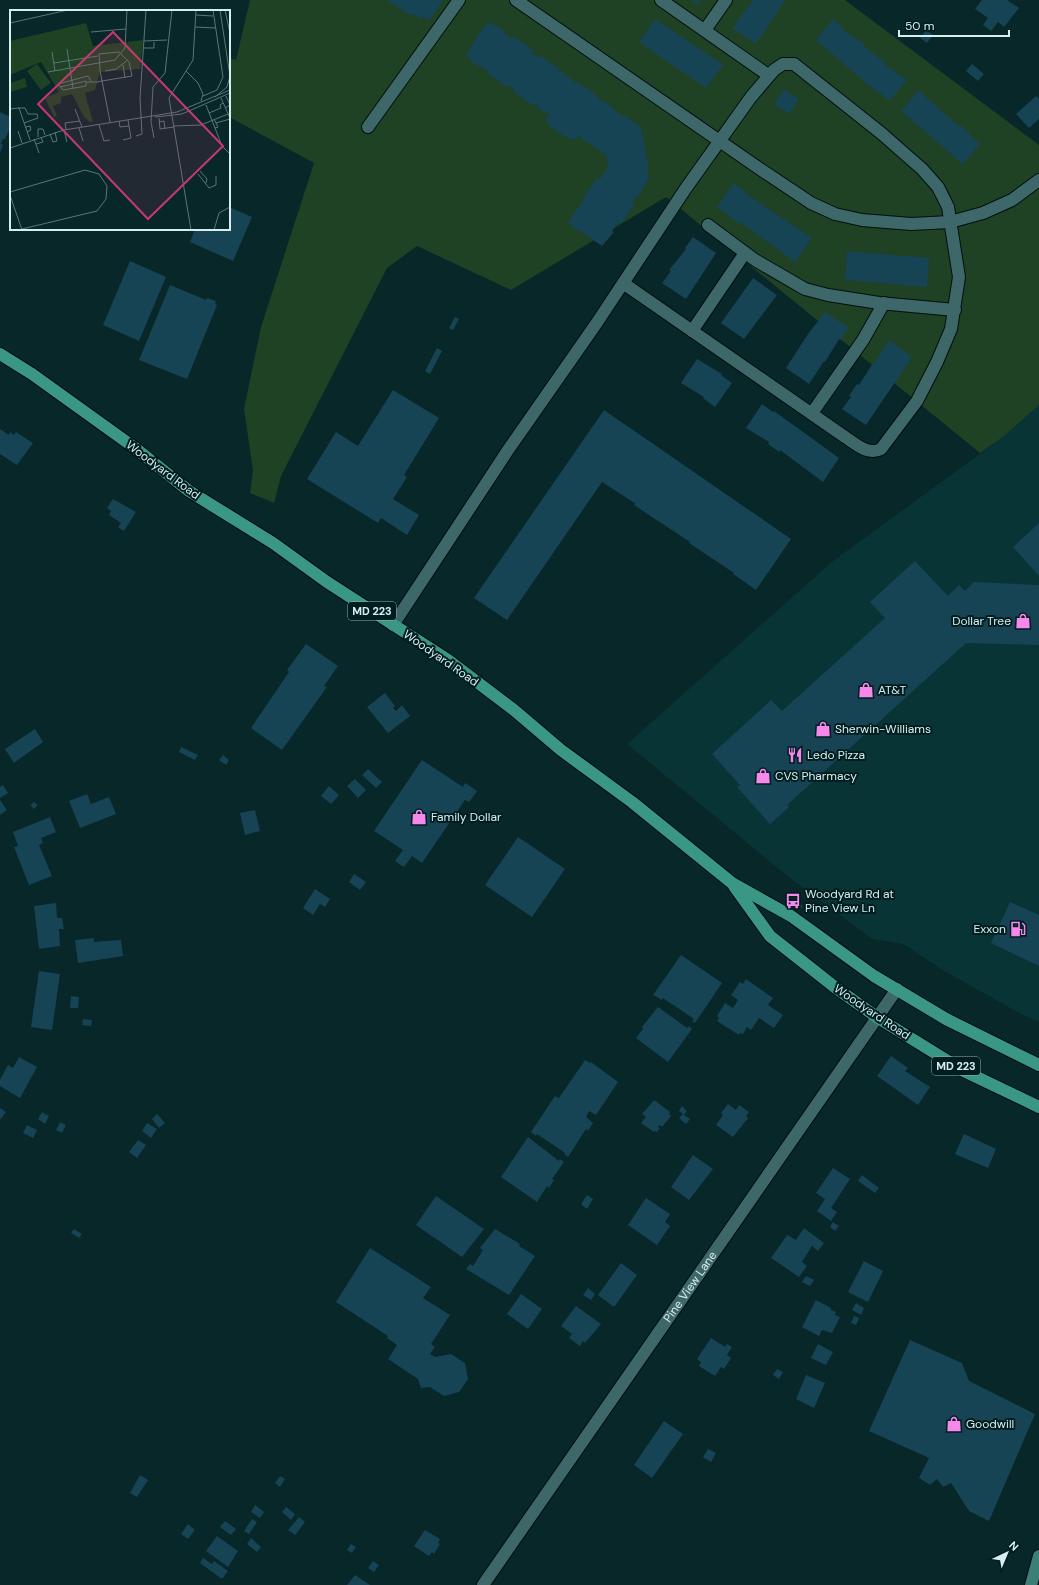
<svg xmlns="http://www.w3.org/2000/svg" width="1039" height="1585" font-family="'DM Sans',sans-serif">
  <style>
    .built { fill: #083436 }
    .green { fill: #1f4124 }
    .building { fill: #164455 }
    .lines { fill: none; stroke-linecap: round; stroke-linejoin: round }
    .street-casing { stroke: #000f10; stroke-width: 14 }
    .secondary-casing { stroke: #000f10; stroke-width: 14 }
    .primary-casing { stroke: #000f10; stroke-width: 14 }
    .street { stroke: #3e6769; stroke-width: 12 }
    .secondary { stroke: #3c7f77; stroke-width: 12 }
    .primary { stroke: #3a9786; stroke-width: 12 }
    .labels { text-anchor: middle; dominant-baseline: central; stroke-width: 4; stroke-linejoin: round; paint-order: stroke }
    .shield { fill: #001e1f; stroke: #96afb0; stroke-width: 1 }
    .shield-label { font-size: 11px; font-weight: bold; fill: #d7edee }
    .street-label { font-size: 12px; fill: #d7edee; stroke: #001e1f }
    .poi-label { font-size: 12px; fill: #d7edee; stroke: #001e1f; text-anchor: start }
    .inset-road { fill: none; stroke: #5a7678; stroke-width: 1 }
    .view { fill: #c53871; fill-opacity: 0.15; stroke: #c53871; stroke-width: 2 }
    .inset-edge { fill: none; stroke: #d7edee; stroke-width: 2 }
  </style>
  <rect width="100%" height="100%" fill="#072729"/>
  <!-- built -->
  <polygon class="built" points="1039,405 1039,1022 1019,1013 941,969 903,944 872,939 786,875 627,744 833,561 1003,437"/>
  <!-- green -->
  <polygon class="green" points="250,0 845,0 1039,145 1039,405 1003,437 980,453 666,197 511,290 417,246 387,268 281,476 274,503 250,493 253,471 244,409 261,327 314,163 229,117 229,58 236,60"/>
  <!-- building -->
  <g class="building">
    <polygon points="387,0 443,0 429,21 422,16 420,19 412,13 410,15"/>
    <polygon points="691,0 701,0 698,5"/>
    <polygon points="753,0 785,0 756,44 733,29 740,17"/>
    <polygon points="982,0 1007,0 1019,8 1004,27 998,22 991,31 983,25 988,18 975,9"/>
    <polygon points="655,19 723,65 706,88 639,42"/>
    <polygon points="833,19 844,28 843,30 865,45 864,47 885,62 884,64 907,80 890,101 879,92 878,93 816,40"/>
    <polygon points="489,22 505,31 504,33 512,38 513,36 534,51 532,53 538,57 539,55 560,69 558,71 561,72 561,71 577,84 578,82 599,97 598,98 605,103 605,102 614,108 613,109 622,116 623,114 641,128 649,169 648,169 649,178 638,197 636,196 632,203 634,205 623,221 620,224 618,223 612,231 614,232 602,246 568,223 572,217 571,216 585,199 583,198 597,178 600,179 608,167 606,154 580,138 581,136 579,135 575,141 570,138 569,139 549,126 550,124 545,121 550,114 547,112 546,114 537,107 538,106 535,104 534,106 513,92 515,90 509,85 507,87 488,74 489,72 470,61 471,59 466,55 482,29"/>
    <polygon points="926,30 933,35 927,43 920,38"/>
    <polygon points="972,64 984,74 978,81 966,71"/>
    <polygon points="784,90 799,99 789,114 774,104"/>
    <polygon points="918,90 959,126 960,125 970,133 969,135 980,144 963,164 901,111"/>
    <polygon points="1036,96 1039,99 1039,119 1029,128 1016,114"/>
    <polygon points="0,112 11,117 11,126 5,139 3,139 1,144 3,145 0,153"/>
    <polygon points="734,183 745,191 744,192 812,238 795,262 740,222 739,224 728,216 729,215 717,207"/>
    <polygon points="229,207 252,217 233,261 190,242 195,229 229,229"/>
    <polygon points="693,237 716,253 686,299 662,283 671,271 669,270 686,249 685,248"/>
    <polygon points="847,251 929,258 927,287 845,280"/>
    <polygon points="130,261 166,277 139,341 103,325"/>
    <polygon points="753,278 777,295 744,339 721,323"/>
    <polygon points="170,285 206,300 207,298 216,301 215,304 217,305 187,379 139,360"/>
    <polygon points="825,312 849,328 840,340 839,339 825,362 824,361 809,384 786,368 808,334"/>
    <polygon points="455,317 459,319 453,330 449,328"/>
    <polygon points="889,340 912,357 866,425 842,409 851,397 849,396 857,384 859,385 873,363 874,364"/>
    <polygon points="437,348 442,351 430,374 425,371"/>
    <polygon points="697,359 722,374 721,375 732,383 715,407 703,398 704,397 681,383"/>
    <polygon points="393,390 439,418 404,475 407,477 393,499 419,515 407,535 381,518 378,523 307,479 336,432 358,446"/>
    <polygon points="762,404 773,412 774,411 839,458 823,482 780,450 779,452 768,444 769,442 746,428"/>
    <polygon points="604,410 791,539 756,590 733,574 734,573 689,543 690,542 634,505 636,504 602,482 507,620 474,598"/>
    <polygon points="0,429 9,435 10,432 14,435 16,432 33,443 17,465 0,454"/>
    <polygon points="113,499 136,512 124,531 118,527 121,523 109,515 111,511 107,508"/>
    <polygon points="1039,523 1039,576 1013,547"/>
    <polygon points="915,561 948,596 959,585 965,591 974,582 1039,585 1039,645 966,643 787,805 789,807 770,824 737,787 740,785 712,754 771,700 782,711 885,618 870,602"/>
    <polygon points="306,644 338,666 324,686 327,687 282,750 251,728 289,672 287,670"/>
    <polygon points="385,693 395,706 393,708 396,711 402,705 410,716 388,733 367,707"/>
    <polygon points="35,729 43,742 14,763 5,749"/>
    <polygon points="181,747 198,755 195,760 179,752"/>
    <polygon points="223,755 229,760 226,765 219,760"/>
    <polygon points="422,760 463,787 465,783 477,791 469,802 465,800 422,863 412,856 404,867 395,861 403,850 374,831"/>
    <polygon points="368,769 382,782 376,788 362,775"/>
    <polygon points="355,779 366,790 358,798 347,786"/>
    <polygon points="3,785 8,793 0,798 0,787"/>
    <polygon points="329,786 339,795 331,804 321,796"/>
    <polygon points="87,794 91,804 109,797 116,814 80,828 69,801"/>
    <polygon points="0,800 7,810 0,815"/>
    <polygon points="34,802 38,805 34,809 30,805"/>
    <polygon points="255,810 260,831 245,835 240,813"/>
    <polygon points="50,817 56,832 41,838 43,843 39,845 52,876 29,885 14,847 18,846 13,832"/>
    <polygon points="518,837 565,869 532,917 485,885"/>
    <polygon points="354,874 366,882 360,890 349,882"/>
    <polygon points="315,889 330,899 325,907 320,904 313,915 303,908"/>
    <polygon points="796,901 803,906 801,908 794,903"/>
    <polygon points="1010,902 1039,915 1039,966 991,943"/>
    <polygon points="56,903 57,918 62,918 64,929 59,929 60,946 39,949 34,906"/>
    <polygon points="94,938 94,942 121,940 123,956 78,963 75,940"/>
    <polygon points="681,955 722,983 695,1023 692,1021 694,1019 663,998 662,1000 653,995"/>
    <polygon points="39,971 60,974 52,1030 31,1027"/>
    <polygon points="746,979 773,998 768,1005 783,1015 774,1028 759,1018 751,1030 747,1027 743,1034 740,1033 739,1035 717,1021 719,1018 717,1016 725,1003 733,1008 738,1000 731,995 740,982 743,984"/>
    <polygon points="71,996 79,997 78,1008 70,1008"/>
    <polygon points="658,1007 687,1028 689,1026 692,1029 668,1062 636,1038 643,1029 642,1027"/>
    <polygon points="83,1019 92,1020 91,1026 82,1025"/>
    <polygon points="891,1056 908,1068 905,1071 930,1087 918,1105 877,1076"/>
    <polygon points="19,1057 37,1067 20,1098 0,1086 0,1080 8,1065 13,1068"/>
    <polygon points="585,1060 590,1063 591,1062 618,1082 596,1115 589,1111 586,1117 593,1123 588,1131 586,1129 568,1157 564,1154 565,1153 537,1134 536,1136 531,1132 555,1096 559,1098"/>
    <polygon points="654,1100 670,1112 669,1114 671,1116 662,1127 659,1125 658,1127 660,1128 657,1132 655,1131 654,1132 641,1123 646,1117 642,1114"/>
    <polygon points="728,1104 736,1110 739,1105 749,1112 746,1116 748,1118 733,1137 716,1125 723,1115 721,1113"/>
    <polygon points="682,1106 687,1111 684,1115 690,1119 686,1124 679,1118 683,1114 679,1111"/>
    <polygon points="0,1108 6,1112 0,1120"/>
    <polygon points="42,1112 49,1116 45,1124 38,1119"/>
    <polygon points="157,1114 165,1123 159,1128 152,1119"/>
    <polygon points="60,1122 66,1125 62,1133 56,1130"/>
    <polygon points="147,1123 157,1129 151,1138 142,1131"/>
    <polygon points="27,1125 37,1130 33,1138 23,1133"/>
    <polygon points="964,1134 996,1149 988,1168 955,1154"/>
    <polygon points="528,1137 559,1161 560,1159 564,1162 552,1179 554,1180 549,1188 547,1186 537,1202 501,1177"/>
    <polygon points="138,1140 146,1145 137,1158 129,1152"/>
    <polygon points="693,1155 713,1169 689,1200 671,1187"/>
    <polygon points="833,1168 850,1179 831,1208 837,1212 831,1221 817,1211 825,1199 816,1193"/>
    <polygon points="862,1175 879,1188 875,1193 858,1181"/>
    <polygon points="587,1195 593,1199 587,1209 581,1204"/>
    <polygon points="436,1196 484,1229 462,1257 416,1225"/>
    <polygon points="646,1198 670,1214 665,1222 670,1226 657,1245 628,1225"/>
    <polygon points="833,1222 839,1226 835,1231 830,1227"/>
    <polygon points="804,1228 824,1243 818,1251 812,1246 802,1262 807,1266 799,1277 771,1258 787,1235 796,1240"/>
    <polygon points="74,1229 82,1234 79,1238 71,1233"/>
    <polygon points="495,1229 520,1244 519,1246 535,1256 509,1295 466,1269 470,1264 473,1266 483,1250 480,1248"/>
    <polygon points="370,1248 431,1287 423,1298 450,1315 431,1344 435,1347 430,1354 435,1357 451,1354 465,1363 468,1379 459,1392 444,1396 430,1387 421,1388 418,1379 388,1359 397,1345 387,1338 388,1336 336,1302"/>
    <polygon points="864,1261 883,1271 868,1302 848,1292"/>
    <polygon points="621,1263 637,1275 614,1307 598,1295"/>
    <polygon points="806,1276 814,1280 810,1286 802,1282"/>
    <polygon points="588,1288 595,1294 591,1300 583,1295"/>
    <polygon points="521,1294 542,1309 528,1329 507,1314"/>
    <polygon points="816,1300 831,1308 831,1310 836,1312 835,1315 840,1317 832,1333 822,1330 819,1336 802,1327"/>
    <polygon points="856,1303 864,1308 861,1315 852,1310"/>
    <polygon points="576,1306 601,1324 585,1343 583,1341 580,1346 569,1338 572,1334 561,1326"/>
    <polygon points="854,1316 859,1318 856,1325 851,1323"/>
    <polygon points="711,1338 725,1347 727,1344 732,1347 727,1355 731,1358 724,1369 721,1367 715,1376 699,1366 701,1362 697,1359"/>
    <polygon points="910,1340 962,1363 969,1381 1035,1414 989,1521 969,1511 951,1483 943,1487 937,1479 930,1485 919,1478 929,1458 869,1431"/>
    <polygon points="818,1344 833,1352 826,1365 811,1358"/>
    <polygon points="777,1369 783,1372 779,1379 773,1375"/>
    <polygon points="806,1375 825,1383 814,1408 796,1399"/>
    <polygon points="664,1421 683,1434 652,1478 634,1465"/>
    <polygon points="708,1449 716,1453 711,1462 703,1457"/>
    <polygon points="140,1475 148,1480 137,1497 130,1493"/>
    <polygon points="280,1476 285,1479 280,1487 275,1483"/>
    <polygon points="255,1505 264,1512 260,1518 251,1512"/>
    <polygon points="286,1507 295,1514 291,1520 282,1512"/>
    <polygon points="299,1517 305,1522 295,1535 288,1530"/>
    <polygon points="252,1519 257,1522 249,1534 244,1531"/>
    <polygon points="225,1521 236,1529 231,1535 220,1527"/>
    <polygon points="188,1524 195,1530 188,1539 181,1534"/>
    <polygon points="425,1530 440,1539 438,1543 440,1544 434,1554 432,1552 429,1556 414,1546"/>
    <polygon points="217,1536 238,1551 228,1567 206,1551"/>
    <polygon points="251,1538 261,1547 257,1552 247,1544"/>
    <polygon points="351,1544 356,1547 352,1553 347,1550"/>
    <polygon points="203,1558 212,1564 214,1561 228,1571 222,1579 200,1563"/>
    <polygon points="373,1561 379,1565 374,1572 368,1568"/>
    <polygon points="355,1575 370,1585 347,1585"/>
  </g>
  <g class="lines">
    <defs>
      <g id="street">
        <polyline points="516,0 763,171 811,203 835,214 862,220 911,224 950,222 983,213 1012,200 1039,180"/>
        <polyline points="661,0 768,75"/>
        <polyline points="705,30 726,0"/>
        <polyline points="368,127 459,0"/>
        <polyline points="708,225 755,260 805,289 828,295 879,303 955,310"/>
        <polyline points="692,331 745,253"/>
        <polyline points="812,413 863,340 884,303"/>
        <path d="M393,625L508,450L596,324L686,188L751,97L774,70L783,64H794L881,133L922,169L938,187L948,207L959,277L951,329L937,362L917,401L881,449C868,456 856,444 845,437L623,283"/>
        <path id="s1" d="M483,1585L897,989"/>
      </g>
      <polyline id="secondary" points="1031,1585 1039,1556"/>
      <g id="primary">
        <polyline points="0,354 32,374 135,448 189,491 273,543 327,582 448,660 514,710 561,750 632,802 732,883 791,916 874,976 946,1019 1039,1065"/>
        <polyline points="734,886 770,936 836,988 878,1018 964,1071 1039,1107"/>
      </g>
    </defs>
    <!-- street casing -->
    <use href="#street" class="street-casing"/>
    <!-- secondary casing -->
    <use href="#secondary" class="secondary-casing"/>
    <!-- primary casing -->
    <use href="#primary" class="primary-casing"/>
    <!-- street -->
    <use href="#street" class="street"/>
    <!-- secondary -->
    <use href="#secondary" class="secondary"/>
    <!-- primary -->
    <use href="#primary" class="primary"/>
  </g>
  <!-- icons -->
  <defs>
    <symbol id="shop-bare" viewBox="-9 -9 18 18"><path d="M-5-2.5h2.3a2.7 3.5 0 0 1 5.4 0H5L5.5 6h-11ZM-1.5-2.5h3a1.5 2.3 0 0 0-3 0Z" fill="#f788eb" stroke="#001e1f" stroke-width="2.5" paint-order="stroke"/></symbol>
    <symbol id="restaurant-bare" viewBox="-9 -9 18 18"><path d="M-5-6h1v4h1v-4h1v4h1v-4h1v5L-1.5 .5V6h-2V.5L-5-1ZM5-6V6H3V1.5H1.5Q1.5-4 5-6Z" fill="#f788eb" stroke="#001e1f" stroke-width="2.5" paint-order="stroke"/></symbol>
    <symbol id="bus-bare" viewBox="-9 -9 18 18"><path d="M-5-6H5V4H4V6H2V4H-2V6H-4V4H-5ZM-3.5-4V0h7V-4ZM-3.5 1.2v1.5H-2V1.2ZM2 1.2v1.5H3.5V1.2Z" fill="#f788eb" stroke="#001e1f" stroke-width="2.5" paint-order="stroke"/></symbol>
    <symbol id="fuel-bare" viewBox="-9 -9 18 18"><path d="M-5.5-6h7V0h2V4h1.3V-2.5L3-4.5l.8-.8L6-3V5H2.5V1h-1V6h-7ZM-4.2-4.7v3.2H.2V-4.7Z" fill="#f788eb" stroke="#001e1f" stroke-width="2.5" paint-order="stroke"/></symbol>
  </defs>
  <g fill-rule="evenodd">
    <use href="#shop-bare" x="1012" y="610" width="22" height="22"/>
    <use href="#shop-bare" x="855" y="679" width="22" height="22"/>
    <use href="#shop-bare" x="812" y="718" width="22" height="22"/>
    <use href="#restaurant-bare" x="784" y="744" width="22" height="22"/>
    <use href="#shop-bare" x="752" y="765" width="22" height="22"/>
    <use href="#shop-bare" x="408" y="806" width="22" height="22"/>
    <use href="#bus-bare" x="782" y="890" width="22" height="22"/>
    <use href="#fuel-bare" x="1007" y="918" width="22" height="22"/>
    <use href="#shop-bare" x="943" y="1413" width="22" height="22"/>
  </g>
  <g class="labels">
    <!-- shield labels -->
    <g class="shield">
      <rect x="348" y="602" width="48" height="18" rx="3"/>
      <rect x="932" y="1057" width="48" height="18" rx="3"/>
    </g>
    <g class="shield-label">
      <text x="372" y="611">MD 223</text>
      <text x="956" y="1066">MD 223</text>
    </g>
    <!-- street labels -->
    <g class="street-label">
      <text transform="translate(163 470) rotate(37)">Woodyard Road</text>
      <text transform="translate(441 658) rotate(35)">Woodyard Road</text>
      <text transform="translate(872 1012) rotate(34)">Woodyard Road</text>
      <text stroke="none"><textPath href="#s1" startOffset="363">Pine View Lane</textPath></text>
    </g>
    <!-- poi labels -->
    <g class="poi-label">
      <text x="1011" y="621" text-anchor="end">Dollar Tree</text>
      <text x="878" y="690">AT&amp;T</text>
      <text x="835" y="729">Sherwin-Williams</text>
      <text x="807" y="755">Ledo Pizza</text>
      <text x="775" y="776">CVS Pharmacy</text>
      <text x="431" y="817">Family Dollar</text>
      <text x="805" y="894">Woodyard Rd at<tspan x="805" dy="14">Pine View Ln</tspan></text>
      <text x="1006" y="929" text-anchor="end">Exxon</text>
      <text x="966" y="1424">Goodwill</text>
    </g>
  </g>
  <!-- overview -->
  <g transform="translate(10 10)">
    <rect width="220" height="220" fill="#072729"/>
    <path d="M76,13L83,36L133,30L130,59L90,62L85,80L75,83L83,112H80L74,107L62,84L51,87V93L43,96L47,106L44,107L35,88L49,82L31,52L0,65V31ZM27,54L41,73L31,80L17,61ZM15,68L17,77L0,82V73Z" fill="#1f4124"/>
    <path class="inset-road" d="M215,0L220,23M186,5L203,6M0,13L58,0M185,17L205,18M81,22L116,19M134,31L157,30M134,38H144V32M57,39L63,78M42,42L45,61M44,53L88,46M113,55L115,68M95,61L106,59L118,50M176,61L188,73L193,84L191,91M38,62L105,50L115,38L117,0M81,71L78,66L48,74L53,80L76,76V72H88L91,71H92L122,66L119,52L109,42L89,44L90,60L92,71L96,91L100,112M50,77L76,71M193,86L207,80L213,67L203,0M205,87L217,77L220,66L210,0M211,88L220,108M196,95L212,136L220,144M8,98H15L18,104H27L28,108L14,113M215,98L220,95L216,86M0,99L9,98L20,130M65,99L72,117M199,103L211,98L210,95L213,93M145,107L172,104L220,83M149,108L150,119L164,117M204,109L208,117L205,118M109,111L110,117L119,116M149,112L154,111L155,119M206,113L220,109M89,115L94,131L100,130M164,116L191,115L218,104M16,117L20,116L21,120L17,122M69,118L73,131M56,119L55,113L70,111M54,120L57,132M8,121L12,133M40,124L43,132L47,131L45,122M126,126L132,124L130,88L136,0M28,127V119H33L35,125M144,128L141,112L143,77L155,63L162,0M24,129L29,143M113,130L121,128L118,110M26,134L33,132L31,127M0,138L54,120L167,102L220,80M190,161L197,169L196,173M188,164L199,178L206,175V166M0,182L75,160L89,164L97,176L96,189L87,201L12,219M0,185L12,220M181,220L159,88L183,50L186,0M204,220L209,203L220,197"/>
    <path class="view" d="M103,22L213,136L138,209L28,94Z"/>
    <rect width="220" height="220" class="inset-edge"/>
  </g>
  <!-- north arrow -->
  <g transform="translate(1007 1553) rotate(44)" stroke="#001e1f" stroke-width="3" paint-order="stroke">
  <path d="M0-3L7 15L0 10L-7 15Z" fill="#d7edee"/>
  <text y="-6" font-size="11" font-weight="bold" text-anchor="middle" fill="#d7edee">N</text>
  </g>
  <!-- scale -->
  <path d="M899 30v6h110v-6" fill="none" stroke="#d7edee" stroke-width="2"/>
  <text x="905" y="30" font-size="12" fill="#d7edee" stroke="#001e1f" stroke-width="3" paint-order="stroke">50 m</text>
</svg>
